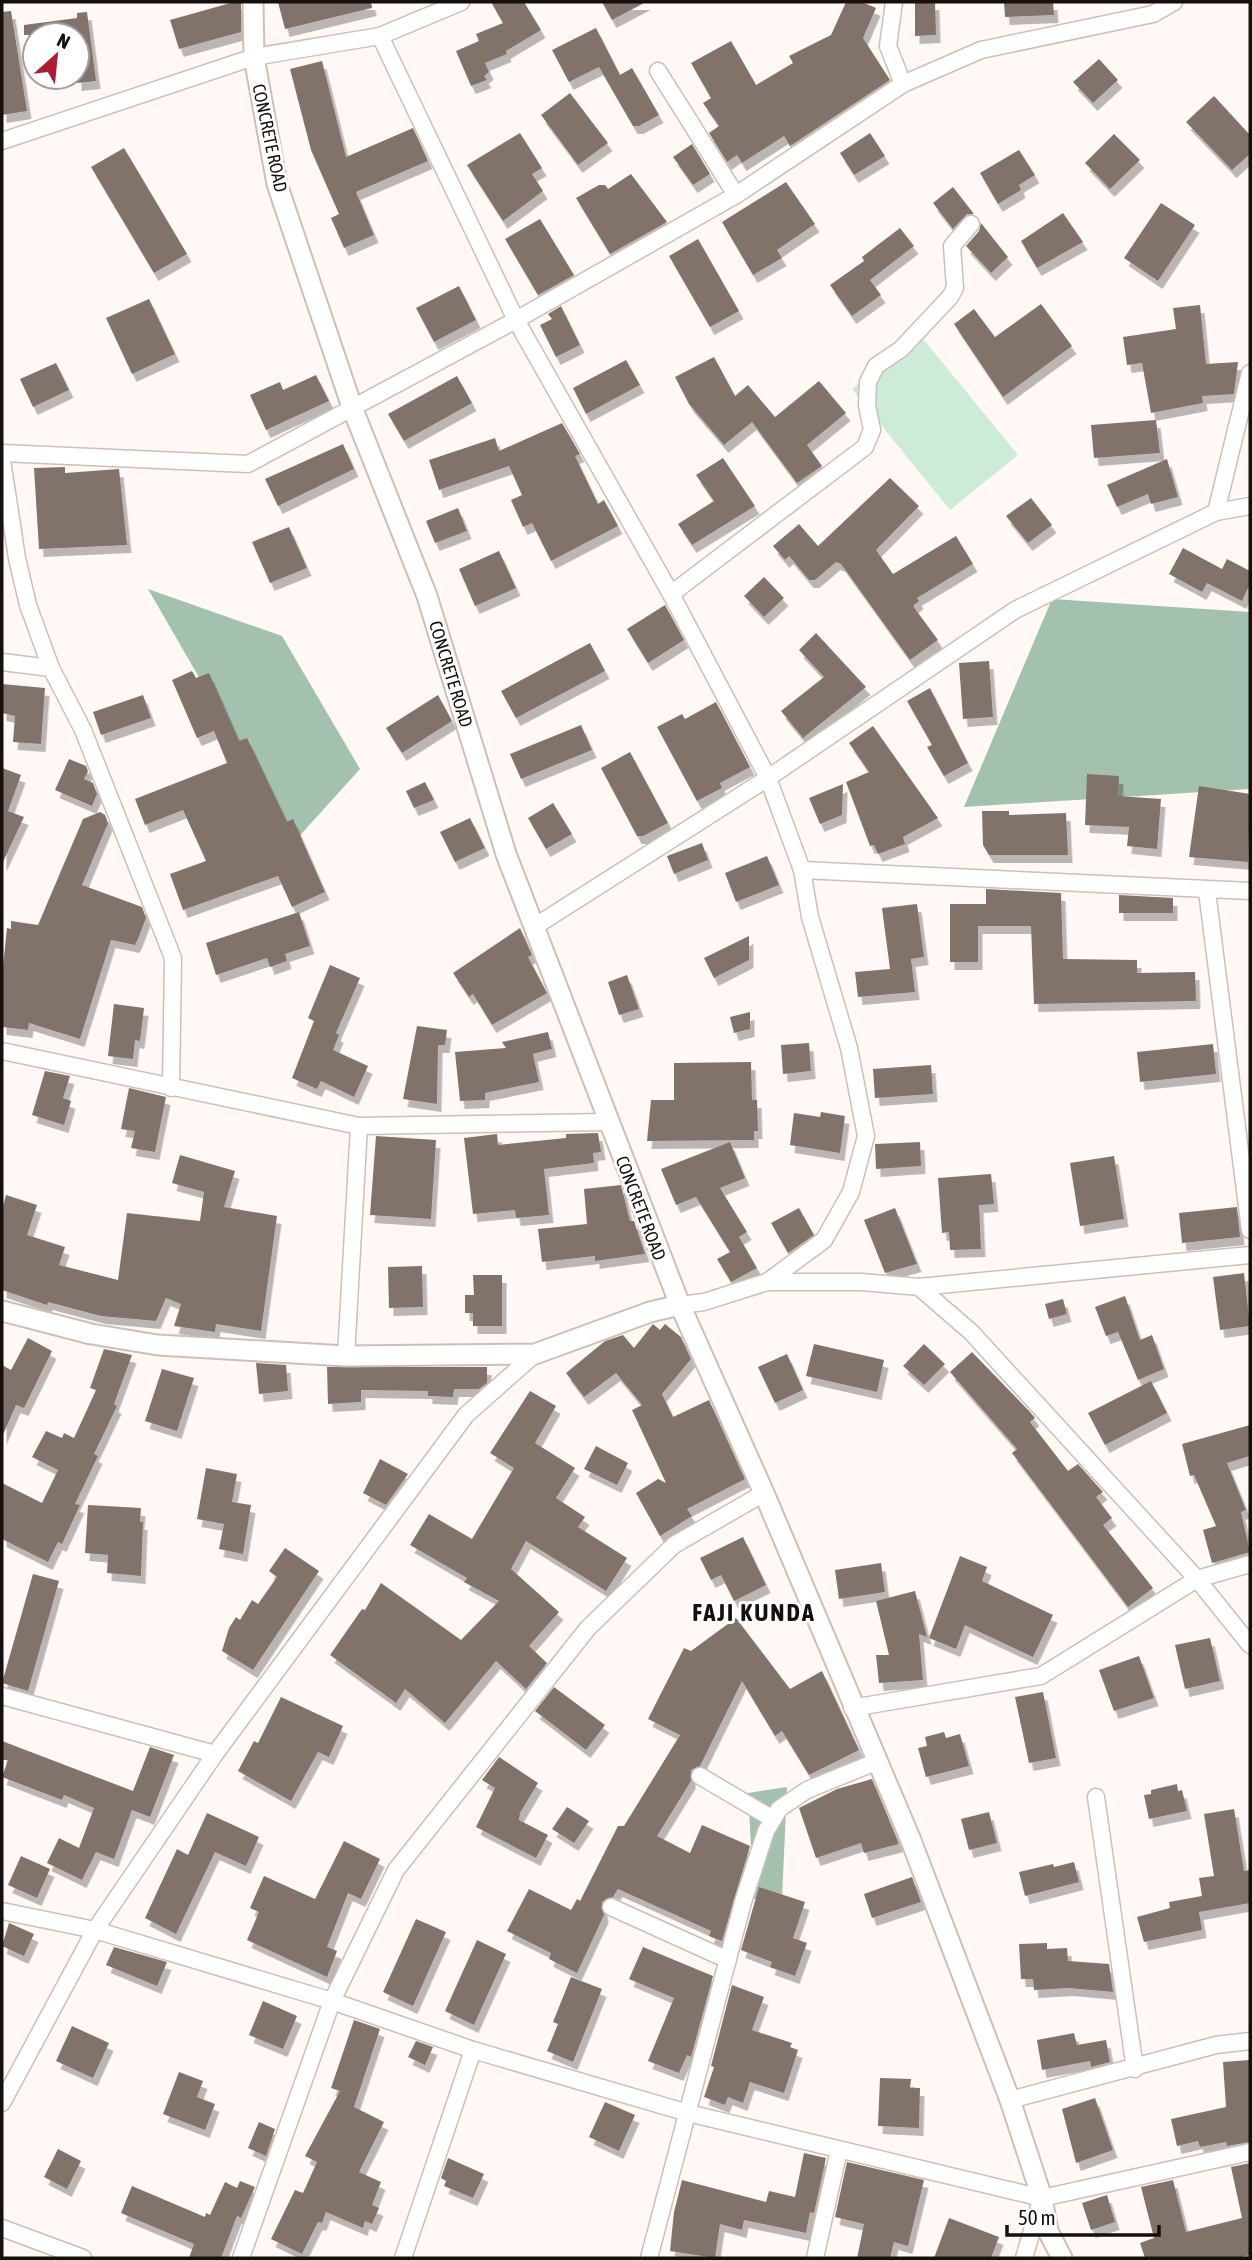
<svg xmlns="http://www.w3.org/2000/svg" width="1252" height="2260" font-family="'Asap Condensed',sans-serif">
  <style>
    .green { fill: #cdebd9 }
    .forest { fill: #a2c2af }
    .building { fill: #82736b; filter: url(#shadow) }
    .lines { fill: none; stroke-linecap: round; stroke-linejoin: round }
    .minor-casing { stroke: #cebfb5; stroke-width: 19 }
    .tertiary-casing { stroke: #cebfb5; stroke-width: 23 }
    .minor { stroke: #fff; stroke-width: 16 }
    .tertiary { stroke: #fff; stroke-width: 19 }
    .labels { text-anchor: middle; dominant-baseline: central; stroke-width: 6; stroke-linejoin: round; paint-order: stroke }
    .street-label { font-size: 18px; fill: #15100d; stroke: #fff }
    .district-label { font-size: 24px; font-weight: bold; letter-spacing: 2px; fill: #15100d; stroke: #fff }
  </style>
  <defs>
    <filter id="shadow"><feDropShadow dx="4.5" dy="8" stdDeviation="0" flood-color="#0004"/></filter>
  </defs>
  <rect width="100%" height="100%" fill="#fff8f4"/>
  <!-- green -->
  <polygon class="green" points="919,334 1018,455 950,510 852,389"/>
  <!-- forest -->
  <g class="forest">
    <polygon points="148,589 282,636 360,769 294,842"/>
    <polygon points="1052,599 1250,612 1250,789 964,807"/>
    <polygon points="787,1787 782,1899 754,1899 748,1793"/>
  </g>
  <!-- building -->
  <g class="building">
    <polygon points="234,2 241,2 241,32 179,49 170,20"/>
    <polygon points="278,2 371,2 372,8 285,29"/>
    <polygon points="491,2 524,2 541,30 506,51 507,54 485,63 489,72 484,76 487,80 471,86 456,51 479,41 476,34 503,23"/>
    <polygon points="602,2 646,2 612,20"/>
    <polygon points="846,2 862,2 876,8 863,38 890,80 790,146 784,136 742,163 737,155 727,162 709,133 719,126 703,103 711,98 691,63 731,41 756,85 793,63 789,56 831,35"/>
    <polygon points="915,2 935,2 936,35 915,36"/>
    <polygon points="1004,2 1053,2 1054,15 1005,17"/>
    <polygon points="11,11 27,111 2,115 2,12"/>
    <polygon points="87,12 96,81 77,83 77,35 24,35 24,25 77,18 77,13"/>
    <polygon points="596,28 620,75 632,68 659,115 639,126 633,126 599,67 569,82 552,50"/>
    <polygon points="1099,59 1118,80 1093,103 1073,82"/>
    <polygon points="322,61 346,157 413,128 428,161 356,192 374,235 344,248 331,218 339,214 311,150 290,69"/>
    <polygon points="570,93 608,143 578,165 541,115"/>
    <polygon points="1214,96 1250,135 1250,154 1232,170 1186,122"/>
    <polygon points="520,133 542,168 532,174 543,191 503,221 467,165"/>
    <polygon points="870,133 885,156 854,175 840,153"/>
    <polygon points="1114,134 1140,160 1110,189 1085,163"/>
    <polygon points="692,144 710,174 693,185 673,157"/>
    <polygon points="124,148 187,254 154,273 91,167"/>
    <polygon points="1019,150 1035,175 1019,185 1021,190 998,204 980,173"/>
    <polygon points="631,174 667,222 610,254 576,198 599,185 605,185 608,189"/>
    <polygon points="786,182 815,224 777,250 782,258 753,275 722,222"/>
    <polygon points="953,187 974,214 967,214 953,229 933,203"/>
    <polygon points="1161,203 1195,225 1158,281 1124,258"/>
    <polygon points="1063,213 1083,242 1037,268 1021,241"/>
    <polygon points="540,219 574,275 538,295 505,239"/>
    <polygon points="981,223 1008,257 991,273 966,246 979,231"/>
    <polygon points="900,228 914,246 870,280 881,295 852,316 830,285 864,261 862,257"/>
    <polygon points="698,239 739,311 710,327 669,256"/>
    <polygon points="459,286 476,320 434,342 416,308"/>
    <polygon points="149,299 175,354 132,374 106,318"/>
    <polygon points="1041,304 1072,346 1003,397 954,324 974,309 995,337"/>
    <polygon points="1200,305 1206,364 1238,362 1234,394 1202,396 1203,403 1151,413 1142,363 1127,365 1123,337 1176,329 1173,308"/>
    <polygon points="561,306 580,345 556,357 540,325 552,319 548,314"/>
    <polygon points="714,357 735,396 748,385 775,417 819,381 846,413 807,445 822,466 797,483 752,422 724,445 689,404 675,377"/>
    <polygon points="626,360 640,385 586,414 573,388"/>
    <polygon points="56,363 69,390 33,407 20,379"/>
    <polygon points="316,375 329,401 266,430 250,395 280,382 283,390"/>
    <polygon points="457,376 472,403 404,441 388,414"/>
    <polygon points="1156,420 1160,453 1094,458 1091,425"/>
    <polygon points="562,423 580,454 575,456 598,504 604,500 618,526 551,561 532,523 523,527 511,500 522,495 509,466 439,490 429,460 495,438 499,451"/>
    <polygon points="343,444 354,469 278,506 265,479"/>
    <polygon points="723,458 755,506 692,545 678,524 714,501 696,475"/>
    <polygon points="1167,459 1178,497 1151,504 1148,494 1117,507 1107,485"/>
    <polygon points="65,467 65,473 119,469 127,545 39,549 34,468"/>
    <polygon points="890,478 919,506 876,550 893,574 956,536 973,564 917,598 919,601 913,606 938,640 910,660 841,564 836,562 815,580 809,580 789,556 785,560 773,546 799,524 818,546"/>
    <polygon points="1031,498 1052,525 1028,543 1006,516"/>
    <polygon points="458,508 467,531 435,543 426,521"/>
    <polygon points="289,527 307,568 270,583 252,542"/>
    <polygon points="1183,548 1222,569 1227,559 1250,571 1250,584 1242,601 1207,583 1202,592 1169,574"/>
    <polygon points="499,551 516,588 475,606 459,569"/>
    <polygon points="764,577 784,598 764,617 744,596"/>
    <polygon points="665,605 684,640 648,663 627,629"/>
    <polygon points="816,633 866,687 803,738 781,711 824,677 799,650"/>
    <polygon points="590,643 605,671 516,718 501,691"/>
    <polygon points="989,661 993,717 963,719 959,663"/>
    <polygon points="192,671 196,678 209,673 239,741 247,738 287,822 293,819 325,892 292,907 278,876 183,910 170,874 206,861 183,810 145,825 135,799 227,763 214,731 197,738 172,680"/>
    <polygon points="2,684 45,688 41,744 13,742 15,716 2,713"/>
    <polygon points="930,688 968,763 944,776 927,747 932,745 907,701"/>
    <polygon points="143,695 151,718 101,735 93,712"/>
    <polygon points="438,695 452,721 402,753 386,728"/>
    <polygon points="716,702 750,767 720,783 722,788 697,801 657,727 682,714 685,719"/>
    <polygon points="581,725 592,750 521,779 510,754"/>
    <polygon points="873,726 938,818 903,837 905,844 878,854 874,845 870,846 846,782 869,772 849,743"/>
    <polygon points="630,752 668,823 643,836 637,836 601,768"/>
    <polygon points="69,759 86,766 88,771 84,779 93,783 97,794 92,806 55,790"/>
    <polygon points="2,768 21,775 8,811 24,817 2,864"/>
    <polygon points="1087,774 1119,776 1118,796 1161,799 1157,849 1127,846 1129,827 1085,825"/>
    <polygon points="425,782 434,800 414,808 406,791"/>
    <polygon points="843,784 842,815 820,824 809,798"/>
    <polygon points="1199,786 1250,794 1248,862 1189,857"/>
    <polygon points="553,803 572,834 546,849 528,818"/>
    <polygon points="982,811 1009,811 1009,815 1066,813 1068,855 989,855 983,845"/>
    <polygon points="100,812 105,815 108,823 82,885 142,907 146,918 138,939 135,945 111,940 80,1039 29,1023 28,1030 2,1027 2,976 7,928 11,929 11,921 38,925 83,819"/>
    <polygon points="470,818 485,848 455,862 440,832"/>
    <polygon points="702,843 708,860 674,874 667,856"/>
    <polygon points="767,856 779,885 736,902 725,873"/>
    <polygon points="986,889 1061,893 1063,959 1137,960 1137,973 1195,972 1196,1001 1034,1004 1031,926 978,926 978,962 950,962 950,904 986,904"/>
    <polygon points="1119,895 1173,898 1173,913 1119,913"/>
    <polygon points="917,904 924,957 911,959 915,992 858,997 855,972 890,969 882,908"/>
    <polygon points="299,912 310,946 285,954 287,961 270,967 267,958 216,975 206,943"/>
    <polygon points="520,928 532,955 528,957 547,993 492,1025 473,994 469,997 453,973"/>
    <polygon points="749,936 749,960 714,978 704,958"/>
    <polygon points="330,965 360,978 336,1033 339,1035 333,1050 368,1066 354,1097 321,1081 317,1089 292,1078 314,1021 308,1018"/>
    <polygon points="627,975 639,1009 619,1015 608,982"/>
    <polygon points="114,1004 144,1008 140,1041 135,1040 133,1059 108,1056"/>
    <polygon points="750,1012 750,1029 734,1033 730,1017"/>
    <polygon points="417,1026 447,1030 445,1045 438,1045 437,1104 403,1099"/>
    <polygon points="548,1032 552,1049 533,1054 539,1082 485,1093 485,1100 460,1101 455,1052 506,1048 502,1042"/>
    <polygon points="809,1043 811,1071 783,1074 781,1045"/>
    <polygon points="1213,1044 1216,1074 1140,1082 1137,1052"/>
    <polygon points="751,1062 752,1100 757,1100 758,1131 754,1131 754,1140 647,1141 651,1100 674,1100 674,1063"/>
    <polygon points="931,1065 933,1094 875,1098 873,1069"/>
    <polygon points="45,1071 70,1076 63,1098 71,1101 64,1125 32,1115"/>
    <polygon points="129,1088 166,1097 155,1152 131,1148 135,1131 121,1129"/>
    <polygon points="821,1112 845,1116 840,1153 790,1145 794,1113 820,1117"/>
    <polygon points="598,1133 601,1152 593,1153 594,1163 544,1169 549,1215 516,1218 515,1210 473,1214 464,1138 497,1134 498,1145 566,1138 566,1134"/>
    <polygon points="376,1136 436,1140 431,1219 370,1215"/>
    <polygon points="730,1142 745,1178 720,1188 747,1232 739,1237 757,1268 731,1282 717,1259 730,1252 696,1197 676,1205 661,1169"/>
    <polygon points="920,1142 921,1166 876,1169 875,1144"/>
    <polygon points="180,1155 235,1171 224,1207 277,1216 261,1331 216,1324 215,1332 174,1326 181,1304 166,1298 156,1321 101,1316 48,1302 47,1305 2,1290 2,1210 6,1195 37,1205 27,1235 65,1247 59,1265 118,1280 127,1213 200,1221 204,1192 172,1183"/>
    <polygon points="1114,1156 1124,1219 1080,1226 1070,1163"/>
    <polygon points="991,1174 994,1204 979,1205 981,1249 950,1250 949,1232 942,1233 938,1178"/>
    <polygon points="621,1185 630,1221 634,1221 645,1254 595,1261 595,1256 542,1262 538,1229 587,1224 584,1189"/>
    <polygon points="1237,1207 1240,1237 1182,1243 1179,1213"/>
    <polygon points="799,1208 814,1235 788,1253 771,1223"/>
    <polygon points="895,1208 917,1264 885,1273 864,1220"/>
    <polygon points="422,1266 423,1307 389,1308 388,1267"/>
    <polygon points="1244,1273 1250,1326 1220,1330 1213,1277"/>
    <polygon points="473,1275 502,1275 502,1326 473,1326 473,1313 465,1313 465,1295 474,1295"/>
    <polygon points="1125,1296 1140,1340 1152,1335 1164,1369 1138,1380 1118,1332 1106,1336 1095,1307"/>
    <polygon points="1063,1299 1067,1314 1049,1319 1045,1304"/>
    <polygon points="653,1324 660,1330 665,1324 681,1337 691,1359 662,1394 673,1417 709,1400 745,1479 687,1509 692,1516 660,1536 636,1493 658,1479 666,1483 632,1410 642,1405 616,1373 584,1397 566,1373 605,1341 623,1335 634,1348"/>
    <polygon points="28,1338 52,1351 24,1408 16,1405 2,1437 2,1365 11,1370"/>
    <polygon points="814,1344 884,1360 877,1392 806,1376"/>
    <polygon points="924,1344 945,1364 924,1385 903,1366"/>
    <polygon points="104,1349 132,1355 114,1404 117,1406 94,1454 98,1456 75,1504 80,1505 62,1544 58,1542 48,1562 2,1539 2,1483 42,1503 58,1470 32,1457 46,1431 62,1438 64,1433 74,1438 96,1390 90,1388"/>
    <polygon points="972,1352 1030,1412 1035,1418 1030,1422 1068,1471 1078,1464 1103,1492 1096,1497 1112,1518 1103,1525 1153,1588 1128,1607 1012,1453 1017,1449 950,1372"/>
    <polygon points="787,1354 803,1390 775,1403 758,1367"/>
    <polygon points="256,1363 286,1365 288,1391 259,1394"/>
    <polygon points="327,1367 487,1367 487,1383 479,1389 454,1389 453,1397 428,1396 428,1391 361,1390 361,1402 328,1404"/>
    <polygon points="162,1369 194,1378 177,1431 145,1421"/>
    <polygon points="1151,1381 1167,1413 1105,1445 1088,1413"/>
    <polygon points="530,1391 556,1406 535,1443 575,1468 556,1498 585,1517 578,1527 627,1558 606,1591 526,1541 511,1569 559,1612 529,1646 547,1663 526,1689 496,1661 445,1723 405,1689 396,1703 330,1655 362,1609 365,1610 381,1583 461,1640 499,1601 464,1582 467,1578 410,1545 429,1514 472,1539 514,1468 490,1453"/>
    <polygon points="1250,1425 1250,1456 1227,1463 1246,1510 1241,1512 1250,1552 1212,1563 1203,1530 1216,1526 1194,1475 1190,1476 1182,1444"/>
    <polygon points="596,1446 628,1463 617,1485 584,1469"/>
    <polygon points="380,1459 408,1474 386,1505 363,1493"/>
    <polygon points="206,1468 237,1474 232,1502 251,1505 243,1554 219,1549 224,1524 197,1519"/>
    <polygon points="88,1505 141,1508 140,1522 143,1522 141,1576 107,1573 108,1555 85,1553"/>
    <polygon points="743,1537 766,1585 734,1601 721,1575 711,1580 700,1558"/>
    <polygon points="285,1548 319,1571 253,1670 222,1651 229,1628 236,1617 240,1620 252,1600 258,1604 277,1577 269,1571"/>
    <polygon points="960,1556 987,1567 982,1581 1053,1615 1033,1657 965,1625 956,1649 929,1638"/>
    <polygon points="881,1563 885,1592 839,1599 835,1570"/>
    <polygon points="33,1574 59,1581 28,1691 2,1683"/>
    <polygon points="915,1591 927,1637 919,1634 923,1680 879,1683 876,1655 889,1655 876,1601"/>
    <polygon points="736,1618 790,1689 822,1671 859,1750 809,1775 782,1731 775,1736 742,1681 700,1766 691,1770 691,1781 657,1836 690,1853 702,1825 750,1846 722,1941 709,1936 711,1931 618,1889 613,1897 602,1902 604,1915 577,1973 549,1959 551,1953 507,1931 529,1889 571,1910 577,1899 580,1901 618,1826 624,1826 680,1735 648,1719 684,1648 691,1651"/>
    <polygon points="1210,1638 1220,1681 1185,1689 1175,1645"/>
    <polygon points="1139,1656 1154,1698 1114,1711 1099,1670"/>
    <polygon points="554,1687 605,1725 586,1750 535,1711"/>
    <polygon points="1043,1692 1056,1758 1029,1763 1015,1697"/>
    <polygon points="281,1697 343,1726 329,1757 318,1752 291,1801 238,1771 254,1741 258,1743"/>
    <polygon points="944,1732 946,1738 960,1734 969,1766 926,1777 918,1748 927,1746 925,1737"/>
    <polygon points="2,1741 133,1791 150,1747 174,1755 150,1817 132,1810 114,1859 96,1852 82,1880 47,1863 59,1838 79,1848 94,1808 64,1795 62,1800 2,1777 8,1760 2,1760"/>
    <polygon points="499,1757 538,1783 520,1813 519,1820 548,1835 536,1858 476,1827 495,1788 482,1780"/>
    <polygon points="872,1779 899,1844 864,1853 861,1843 816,1858 799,1808 837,1789"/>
    <polygon points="1177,1784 1178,1791 1182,1790 1187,1811 1149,1819 1144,1795 1151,1794 1151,1790"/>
    <polygon points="567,1807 589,1821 574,1843 552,1829"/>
    <polygon points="1234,1809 1244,1871 1250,1870 1250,1903 1199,1912 1202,1930 1144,1942 1137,1917 1170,1908 1169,1902 1202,1896 1199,1878 1214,1876 1204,1814"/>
    <polygon points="989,1812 997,1843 969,1850 961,1819"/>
    <polygon points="207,1813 259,1837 246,1866 215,1852 176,1934 145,1918 177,1849 188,1855"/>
    <polygon points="344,1841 380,1859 361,1899 348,1893 327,1947 337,1951 327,1977 247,1940 259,1912 250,1908 264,1876 315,1899"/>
    <polygon points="21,1856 50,1869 37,1898 8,1885"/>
    <polygon points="1074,1862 1079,1882 1025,1896 1019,1872 1053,1864 1054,1867"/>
    <polygon points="912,1877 921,1902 872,1918 864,1894"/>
    <polygon points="759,1887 805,1902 793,1938 807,1943 795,1976 770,1967 772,1962 741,1950"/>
    <polygon points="416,1919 446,1932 413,2006 383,1992"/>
    <polygon points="9,1923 34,1934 24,1956 2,1946"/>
    <polygon points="477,1940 506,1954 474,2025 445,2011"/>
    <polygon points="1047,1943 1047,1949 1067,1948 1068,1961 1109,1964 1113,1992 1069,1988 1034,1990 1033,1979 1021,1979 1019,1944"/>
    <polygon points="114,1947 167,1962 157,1986 106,1965"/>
    <polygon points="643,1947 713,1976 691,2057 687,2055 679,2073 648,2061 674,1998 629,1979"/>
    <polygon points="571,1977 602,1989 573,2062 547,2051 558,2024 553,2022"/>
    <polygon points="732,1985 764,1997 752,2030 792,2043 790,2047 798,2050 784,2093 750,2082 743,2103 728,2097 725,2105 704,2097 714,2067 711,2066"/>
    <polygon points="263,2001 297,2016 283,2049 249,2035"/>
    <polygon points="354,2020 380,2029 354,2107 384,2122 359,2172 381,2182 372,2205 379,2208 372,2224 365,2221 363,2228 326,2212 322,2223 318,2222 302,2254 271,2239 295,2190 303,2193 317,2162 305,2156 340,2091 331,2088"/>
    <polygon points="72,2026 109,2043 93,2078 56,2061"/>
    <polygon points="1074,2033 1077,2045 1106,2040 1110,2062 1091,2067 1090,2061 1042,2070 1037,2040"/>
    <polygon points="416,2041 433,2047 425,2065 408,2057"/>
    <polygon points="1250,2060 1250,2142 1227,2146 1226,2142 1200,2147 1198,2141 1177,2146 1171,2119 1226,2107 1223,2062"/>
    <polygon points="179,2072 203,2081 197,2097 215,2104 205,2130 163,2114"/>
    <polygon points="880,2078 911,2079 910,2088 920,2088 919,2128 878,2126"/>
    <polygon points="1095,2098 1113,2150 1076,2163 1062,2109"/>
    <polygon points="605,2102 635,2115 619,2151 589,2137"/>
    <polygon points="259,2122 275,2129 266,2156 248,2148"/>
    <polygon points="58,2149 81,2161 67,2189 44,2177"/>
    <polygon points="804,2153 826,2158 814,2213 810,2212 806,2233 744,2220 742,2230 720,2224 715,2258 670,2251 674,2212 682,2180 766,2202 769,2191 795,2197"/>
    <polygon points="448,2158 484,2174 473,2198 444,2186 446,2181 441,2178"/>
    <polygon points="847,2162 924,2180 908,2246 894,2242 890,2258 857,2258 864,2224 835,2217"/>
    <polygon points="1250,2163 1250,2255 1237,2258 1145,2258 1140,2243 1154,2238 1141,2187 1173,2180 1186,2232 1242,2218 1231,2167"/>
    <polygon points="240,2181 255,2187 241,2218 237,2216 221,2258 189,2258 194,2244 121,2213 132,2186 205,2217 206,2213 210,2215 225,2182 237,2188"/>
    <polygon points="1107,2195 1115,2222 1091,2230 1082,2203"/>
    <polygon points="949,2218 999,2237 991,2258 934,2258"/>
  </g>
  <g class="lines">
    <defs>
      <g id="minor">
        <polyline points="894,2 888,46 903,84"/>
        <polyline points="380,36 516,320 671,594 768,778 802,870 810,917 849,1048 866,1136 851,1192 824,1240 767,1282"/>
        <polyline points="658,71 736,195"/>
        <polyline points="2,141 254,57 380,36 461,2"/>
        <polyline points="2,453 248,464 516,320 736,195 903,84 981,50 1153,14 1174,2"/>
        <polyline points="2,460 17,558 28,605 51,668"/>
        <polyline points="1216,512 1250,506"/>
        <polyline points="671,594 865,447 872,430 867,405 868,382 876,366 901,349 950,297 955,288 952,246 971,224"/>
        <polyline points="2,662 51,668 83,730 173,958 171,1088"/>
        <polyline points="802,870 1250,891"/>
        <polyline points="1207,891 1250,1230"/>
        <polyline points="534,927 768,778 1015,610 1216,512 1250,373"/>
        <polyline points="2,1051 359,1126 608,1122"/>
        <polyline points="919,1287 1250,1255"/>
        <polyline points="680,1305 704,1302 767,1282 862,1282 919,1287 971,1332 1197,1579 1250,1645"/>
        <polyline points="346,1356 359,1126"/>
        <polyline points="2,1696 215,1754"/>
        <polyline points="852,1708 1041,1676 1197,1579 1250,1564"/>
        <polyline points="700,1776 773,1819"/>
        <polyline points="1096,1797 1135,2069"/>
        <polyline points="611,1907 728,1960"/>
        <polyline points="2,1911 95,1930 332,2001 473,2050 688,2113 1042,2198 1250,2152"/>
        <polyline points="1010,2100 1216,2045 1250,2041"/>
        <polyline points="2,2103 95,1930 215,1754 466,1415 535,1354"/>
        <polyline points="2,2228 83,2258"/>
        <polyline points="241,2258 332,2001 396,1870 588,1628 674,1545 764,1493"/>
        <polyline points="403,2258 473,2050"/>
        <polyline points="649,2258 743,1902 766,1831 779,1809 807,1790 878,1761"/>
        <polyline points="815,2258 839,2150"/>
        <polyline points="1024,2258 1041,2200"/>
      </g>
      <g id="tertiary">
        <polyline points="253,2 254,57 277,184 352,407 427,596 506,854 680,1305 764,1493 910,1838 1010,2100 1042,2198 1048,2231 1062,2258"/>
        <polyline points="2,1311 91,1334 158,1345 346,1356 535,1354 650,1312 680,1305"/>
      </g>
    </defs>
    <!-- minor casing -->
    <use href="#minor" class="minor-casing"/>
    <!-- tertiary casing -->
    <use href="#tertiary" class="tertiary-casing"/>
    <!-- minor -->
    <use href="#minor" class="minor"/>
    <!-- tertiary -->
    <use href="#tertiary" class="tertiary"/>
  </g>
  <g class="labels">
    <!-- street labels -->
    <g class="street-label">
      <text transform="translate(270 138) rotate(78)">CONCRETE ROAD</text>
      <text transform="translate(451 674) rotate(73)">CONCRETE ROAD</text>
      <text transform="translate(641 1208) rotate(69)">CONCRETE ROAD</text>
    </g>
    <!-- district labels -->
    <g class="district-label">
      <text x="754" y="1612">FAJI KUNDA</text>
    </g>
  </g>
  <!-- border -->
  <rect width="1252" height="2260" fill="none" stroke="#15100d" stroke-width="7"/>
  <!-- north arrow -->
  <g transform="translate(56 56) rotate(27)"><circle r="33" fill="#ffffff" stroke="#a19f9e" stroke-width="2"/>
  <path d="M0-5L12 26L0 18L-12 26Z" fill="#af1b37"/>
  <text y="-10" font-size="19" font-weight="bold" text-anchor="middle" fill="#15100d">N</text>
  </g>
  <!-- scale -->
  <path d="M1007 2225v10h152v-10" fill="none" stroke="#15100d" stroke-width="3.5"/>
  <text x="1018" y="2225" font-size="21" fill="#15100d" stroke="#ffffff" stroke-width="5" paint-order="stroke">50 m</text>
</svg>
